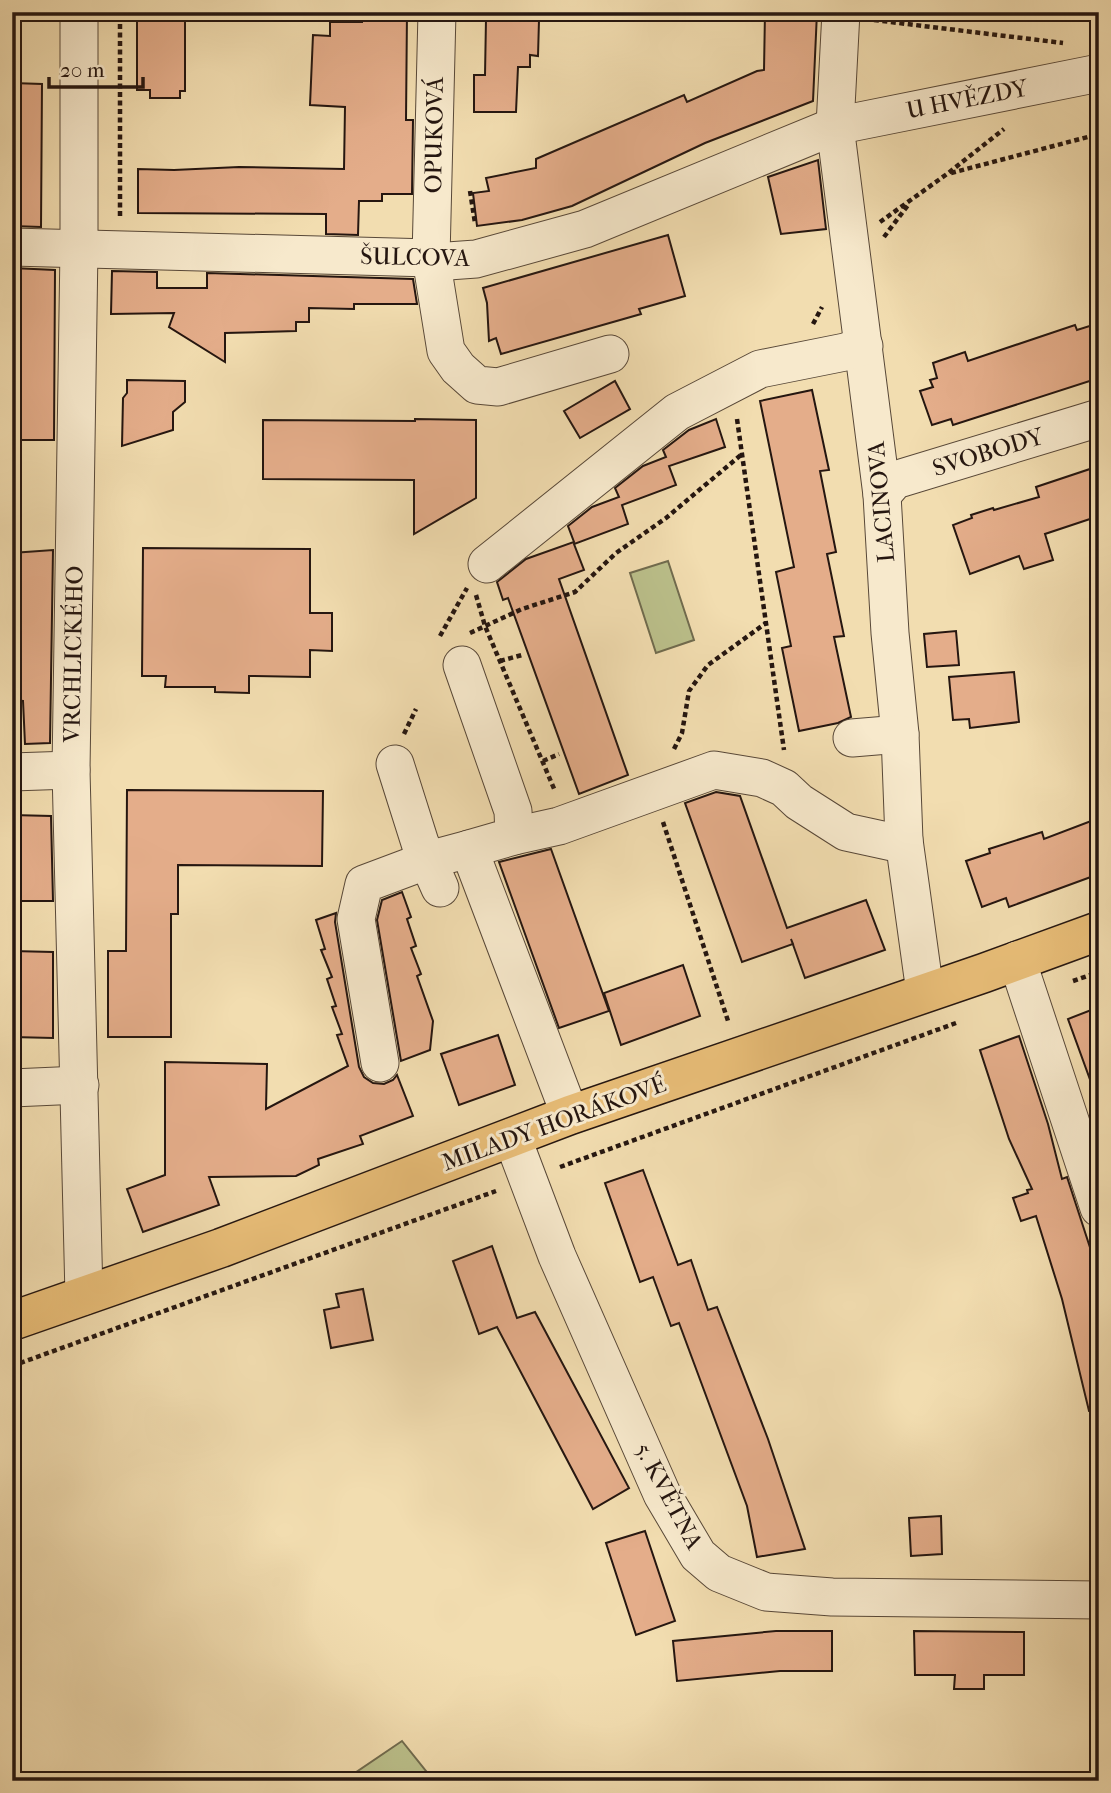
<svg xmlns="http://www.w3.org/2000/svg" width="1111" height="1793" font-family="'IM FELL French Canon',serif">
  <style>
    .green { fill: #bbc08b; stroke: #706b4e; stroke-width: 2 }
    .building { fill: #e4ad8a; stroke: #251610; stroke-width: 2 }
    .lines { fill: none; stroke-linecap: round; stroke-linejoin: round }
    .minor-casing { stroke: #584838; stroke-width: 39 }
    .major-casing { stroke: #251610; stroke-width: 41 }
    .path { stroke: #251610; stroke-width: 4.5; stroke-dasharray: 5 3.5; stroke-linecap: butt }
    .minor { stroke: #f7e9cc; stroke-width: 37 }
    .major { stroke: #e9be78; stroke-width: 38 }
    .labels { text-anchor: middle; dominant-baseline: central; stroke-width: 6; stroke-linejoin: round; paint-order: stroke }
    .street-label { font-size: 24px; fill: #251610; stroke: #f7e9cc }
  </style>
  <rect width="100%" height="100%" fill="#f2ddb0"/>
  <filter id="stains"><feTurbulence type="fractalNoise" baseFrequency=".00286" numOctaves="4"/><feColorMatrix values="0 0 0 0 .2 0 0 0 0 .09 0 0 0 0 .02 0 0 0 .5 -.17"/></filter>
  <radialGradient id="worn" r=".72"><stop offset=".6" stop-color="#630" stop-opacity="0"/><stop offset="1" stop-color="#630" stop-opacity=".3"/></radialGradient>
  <!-- green -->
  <g class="green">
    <polygon points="668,561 694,640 656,653 630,573"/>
    <polygon points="402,1741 434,1781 343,1781"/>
  </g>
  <!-- building -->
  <g class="building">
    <polygon points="185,12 185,91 180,91 180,98 150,98 150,90 137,90 137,13"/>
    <polygon points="362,12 407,12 406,120 413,120 412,194 382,194 382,201 359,201 358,235 326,234 326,214 138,213 138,169 174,170 239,167 344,169 345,107 310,105 313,35 330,36 330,22 362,22"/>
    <polygon points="765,12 817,12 813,101 705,143 572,206 522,220 477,226 473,193 489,191 486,178 536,168 536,159 684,95 687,102 757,71 764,70"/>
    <polygon points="486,19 539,20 538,56 530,55 530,67 518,67 516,112 474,112 474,75 485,75"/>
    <polygon points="12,83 42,84 41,227 12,226"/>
    <polygon points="818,160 826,229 781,234 768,177"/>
    <polygon points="668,235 685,296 639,309 641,314 501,354 496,338 489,341 487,303 483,288"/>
    <polygon points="12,268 55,270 54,440 12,440"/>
    <polygon points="112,271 157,272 157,288 207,288 207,273 413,279 417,304 354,304 354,309 309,308 309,322 296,322 296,331 225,333 225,362 169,327 174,313 111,314"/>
    <polygon points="1099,323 1099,378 953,425 951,419 932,425 920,391 933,387 930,380 937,378 933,363 965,352 968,361 1075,325 1077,330"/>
    <polygon points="127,380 185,381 185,402 173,412 173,430 122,446 123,398 127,393"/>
    <polygon points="615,381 630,409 580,438 564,411"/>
    <polygon points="812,390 829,470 820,471 836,552 827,554 844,636 834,637 851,717 838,723 799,731 782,648 791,646 776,572 794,567 760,401"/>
    <polygon points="415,419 476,420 476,498 414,534 414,480 263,479 263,420 415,421"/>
    <polygon points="716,419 725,447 669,466 676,485 622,505 628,524 574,544 584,570 559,579 628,775 579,794 508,598 503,600 497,582 526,559 574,542 568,526 592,507 619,497 615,488 643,466 666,457 663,450 689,430"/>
    <polygon points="1099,466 1099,516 1045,534 1053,560 1024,569 1019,556 970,574 953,525 972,518 971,515 993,508 994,510 1039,497 1036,487"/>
    <polygon points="143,548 310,549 310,613 332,613 332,651 310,650 310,677 249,676 249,693 215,692 215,687 165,687 166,676 142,676"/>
    <polygon points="53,550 50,743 25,744 23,701 12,700 12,553"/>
    <polygon points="956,631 959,665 927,667 924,634"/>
    <polygon points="1014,672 1019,722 970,728 969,719 953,720 949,677"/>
    <polygon points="127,790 323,791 322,866 178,865 178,914 171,914 171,1037 108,1037 108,951 126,951"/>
    <polygon points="716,792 740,796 787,928 866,900 885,950 805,978 791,939 793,944 742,962 685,803"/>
    <polygon points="12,815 51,816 53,901 12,901"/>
    <polygon points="1099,818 1099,874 1009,907 1006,898 982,907 966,861 990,853 989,849 1042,832 1044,839"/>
    <polygon points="551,849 609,1011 559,1028 499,862"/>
    <polygon points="402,892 411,917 407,919 416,946 411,948 421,974 417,976 433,1021 430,1050 401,1061 377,920 382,900"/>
    <polygon points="336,913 335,922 359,1067 364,1077 373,1083 384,1084 393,1080 397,1075 413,1116 360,1136 363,1144 318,1159 319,1165 296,1176 209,1177 219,1205 143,1232 127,1189 165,1175 165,1062 267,1064 266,1109 348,1066 337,1035 342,1034 332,1007 336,1006 327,979 332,977 321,950 325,949 316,920"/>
    <polygon points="12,951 53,952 53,1038 12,1037"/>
    <polygon points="683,965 700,1016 621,1045 604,993"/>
    <polygon points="1099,1007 1099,1096 1096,1096 1068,1019"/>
    <polygon points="498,1035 515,1085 459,1105 441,1054"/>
    <polygon points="1019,1036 1048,1124 1062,1179 1067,1177 1099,1275 1099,1410 1089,1411 1062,1299 1036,1216 1021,1221 1013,1198 1028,1193 1027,1190 1032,1189 1009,1139 980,1050"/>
    <polygon points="643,1170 678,1265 691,1260 708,1310 717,1307 768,1439 805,1549 757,1557 747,1506 679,1323 671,1326 653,1277 640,1282 605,1183"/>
    <polygon points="492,1246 517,1318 535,1312 629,1488 593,1509 497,1327 479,1334 453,1261"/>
    <polygon points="363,1289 373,1340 331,1348 324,1310 339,1307 336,1294"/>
    <polygon points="941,1516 942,1554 911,1556 909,1518"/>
    <polygon points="645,1531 675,1621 636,1635 606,1543"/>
    <polygon points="776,1631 832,1631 832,1671 780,1671 677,1681 673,1641"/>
    <polygon points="914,1631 1024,1632 1024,1675 984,1675 984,1689 954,1689 955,1675 915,1675"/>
  </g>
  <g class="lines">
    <defs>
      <g id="minor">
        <polyline points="79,12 79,248 71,770 84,1296"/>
        <polyline points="437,12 431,258 446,351 458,368 477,385 498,387 610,354"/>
        <polyline points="841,12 835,126 882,495 890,633 900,734 904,840 925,992"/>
        <polyline points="12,247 431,258 448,261 476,259 585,229 835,126 1099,73"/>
        <polyline points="882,495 895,480 1099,418"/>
        <polyline points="487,564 677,412 760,369 845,352 864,346"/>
        <polyline points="462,665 513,811 514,836 469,849 570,1115"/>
        <polyline points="852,738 900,734"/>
        <polyline points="395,764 420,843 440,888"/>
        <polyline points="12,772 71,770"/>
        <polyline points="514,836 559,826 714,770 762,778 784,788 799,802 846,832 892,842 904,840"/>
        <polyline points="1017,960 1099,1208"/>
        <polyline points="380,1063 356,919 364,884 428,860 469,849"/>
        <polyline points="12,1088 80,1085"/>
        <polyline points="512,1137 557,1256 662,1494 698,1555 719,1573 766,1592 832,1597 1099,1600"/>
      </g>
      <polyline id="major" points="12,1321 221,1248 570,1115 984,973 1099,931"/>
    </defs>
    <!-- minor casing -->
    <use href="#minor" class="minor-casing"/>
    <!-- major casing -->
    <use href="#major" class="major-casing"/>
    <!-- path -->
    <g class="path">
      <polyline points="874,20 1063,43"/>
      <polyline points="951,173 1099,134"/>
      <polyline points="470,191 475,223"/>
      <polyline points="120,216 120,12"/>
      <polyline points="880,222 947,174 1004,129"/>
      <polyline points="884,237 908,205"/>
      <polyline points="813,324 822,307"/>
      <polyline points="737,419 784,750"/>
      <polyline points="476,595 485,626 555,791"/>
      <polyline points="470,633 522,609 575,592 616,553 666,518 742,454"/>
      <polyline points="440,636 467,588"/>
      <polyline points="500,661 522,655"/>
      <polyline points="404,734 416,709"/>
      <polyline points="674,749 682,733 689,691 708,665 766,623"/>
      <polyline points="543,761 559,754"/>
      <polyline points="663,822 729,1024"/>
      <polyline points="1073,981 1099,972"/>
      <polyline points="560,1167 956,1023"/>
      <polyline points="12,1366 496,1191"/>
    </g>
    <!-- minor -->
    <use href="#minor" class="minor"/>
    <!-- major -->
    <use href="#major" class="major"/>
  </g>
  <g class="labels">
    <!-- street labels -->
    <g class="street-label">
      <text transform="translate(967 99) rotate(-11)">U HVĚZDY</text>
      <text transform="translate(434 135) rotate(-89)">OPUKOVÁ</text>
      <text transform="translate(415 257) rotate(1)">ŠULCOVA</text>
      <text transform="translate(988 452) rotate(-17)">SVOBODY</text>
      <text transform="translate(881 502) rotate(-95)">LACINOVA</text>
      <text transform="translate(73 654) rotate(-89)">VRCHLICKÉHO</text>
      <text transform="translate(554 1123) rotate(-20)">MILADY HORÁKOVÉ</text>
      <text transform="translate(669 1496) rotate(62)">5. KVĚTNA</text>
    </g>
  </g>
  <!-- margin -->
  <rect width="1111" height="1793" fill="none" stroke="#f2ddb0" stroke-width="42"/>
  <rect x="14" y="14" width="1083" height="1765" fill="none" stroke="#251610" stroke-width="3.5"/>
  <rect x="21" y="21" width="1069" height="1751" fill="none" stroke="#251610" stroke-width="2"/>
  <!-- scale -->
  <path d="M49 77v10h94v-10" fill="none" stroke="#251610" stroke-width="3.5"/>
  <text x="60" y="77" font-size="21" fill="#251610" stroke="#f7e9cc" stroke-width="5" paint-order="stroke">20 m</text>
  <rect width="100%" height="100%" filter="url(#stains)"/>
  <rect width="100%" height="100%" fill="url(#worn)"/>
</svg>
